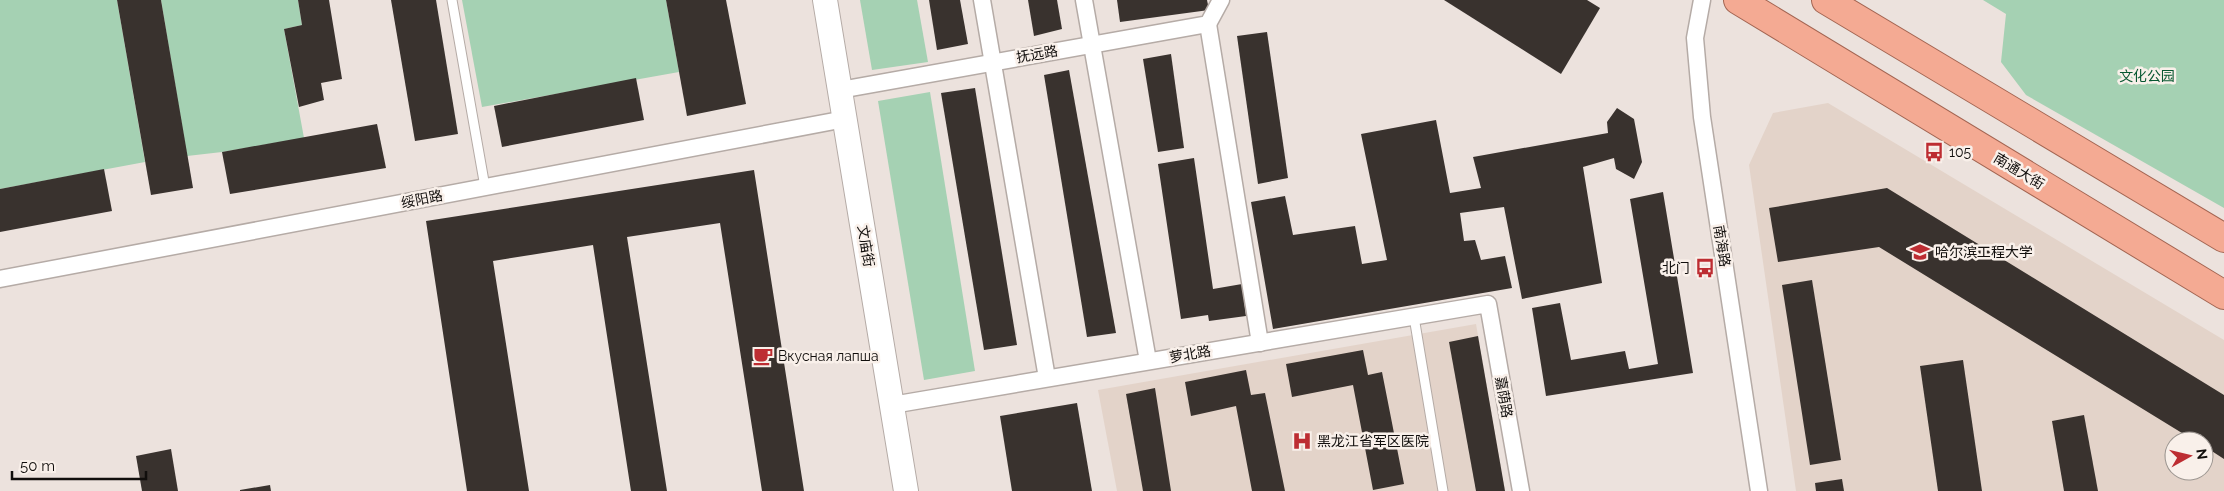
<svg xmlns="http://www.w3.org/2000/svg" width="2224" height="491" font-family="Raleway,'Noto Sans SC',sans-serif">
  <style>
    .built { fill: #e3d3c9; fill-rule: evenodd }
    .green { fill: #a5d1b3 }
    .building { fill: #39322e }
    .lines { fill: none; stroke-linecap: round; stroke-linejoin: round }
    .service-casing { stroke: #b5aba6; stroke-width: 11 }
    .minor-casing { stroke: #b5aba6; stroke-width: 19 }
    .secondary-casing { stroke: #b5aba6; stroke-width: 26 }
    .trunk-casing { stroke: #a36552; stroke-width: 30 }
    .service { stroke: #fff; stroke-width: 9 }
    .minor { stroke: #fff; stroke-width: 16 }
    .secondary { stroke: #fff; stroke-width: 24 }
    .trunk { stroke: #f4aa93; stroke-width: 28 }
    .labels { text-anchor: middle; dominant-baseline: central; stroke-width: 5; stroke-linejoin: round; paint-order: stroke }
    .street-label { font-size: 14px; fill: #110e0c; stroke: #f9f0ea }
    .park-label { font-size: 14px; fill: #075731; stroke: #f9f0ea }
    .poi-label { font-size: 14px; fill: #110e0c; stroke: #f9f0ea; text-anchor: start }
  </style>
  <rect width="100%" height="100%" fill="#ece2dd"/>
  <!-- built -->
  <g class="built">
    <path d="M1828,103L2224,340V491H1796L1749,165L1773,113ZM2174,441H2204V471H2174Z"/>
    <polygon points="1476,324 1505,491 1117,491 1098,390"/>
  </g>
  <!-- green -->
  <g class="green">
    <polygon points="0,0 117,0 145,162 0,189"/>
    <polygon points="161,0 298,0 302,25 284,29 304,138 222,152 187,156"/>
    <polygon points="462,0 666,0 679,72 482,107"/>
    <polygon points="860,0 917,0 928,62 872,70"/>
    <polygon points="1983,0 2224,0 2224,208 2026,95 2001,62 2006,14"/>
    <polygon points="930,92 975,371 924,380 878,101"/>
  </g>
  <!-- building -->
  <g class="building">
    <polygon points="117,0 161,0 193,188 151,195"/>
    <polygon points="298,0 329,0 342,79 321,83 324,100 299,107 284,29 302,25"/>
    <polygon points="391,0 436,0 458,134 415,141"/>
    <polygon points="666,0 726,0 746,104 687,116"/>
    <polygon points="929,0 960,0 968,44 937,50"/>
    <polygon points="1028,0 1057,0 1062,29 1034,36"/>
    <polygon points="1117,0 1207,0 1209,10 1120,22"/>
    <polygon points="1444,0 1587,0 1600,8 1561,74"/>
    <polygon points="1267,32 1288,178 1258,184 1237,36"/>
    <polygon points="1171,54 1184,148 1158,152 1143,59"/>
    <polygon points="1069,70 1116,333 1087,337 1044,75"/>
    <polygon points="636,78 644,120 502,147 494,106"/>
    <polygon points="975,88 1017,345 984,350 941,93"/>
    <polygon points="1617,108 1634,119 1642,162 1634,179 1616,169 1614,158 1583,167 1602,283 1522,299 1504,207 1460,213 1464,241 1475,240 1481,260 1505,256 1512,288 1273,329 1251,202 1285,196 1293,235 1355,226 1362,264 1387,260 1361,134 1436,120 1450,193 1481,188 1473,157 1608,133 1607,122"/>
    <polygon points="377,124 386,168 230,194 222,152"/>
    <polygon points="1194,158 1213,289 1242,284 1246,316 1209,321 1208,315 1181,319 1158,164"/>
    <polygon points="104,169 112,211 0,232 0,189"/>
    <polygon points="754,170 804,491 762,491 720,223 627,237 667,491 631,491 593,245 493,261 529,491 467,491 426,221"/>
    <polygon points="1887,188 2224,395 2224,459 2204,446 2204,441 2195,441 1879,247 1778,262 1769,208"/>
    <polygon points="1663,192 1693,373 1546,396 1532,308 1560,303 1571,360 1625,351 1629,369 1658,364 1630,199"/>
    <polygon points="1812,280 1841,460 1810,465 1782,285"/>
    <polygon points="1478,336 1505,491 1476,491 1449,342"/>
    <polygon points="1363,350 1368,375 1382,372 1404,484 1373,490 1353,385 1292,397 1286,364"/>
    <polygon points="1963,360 1982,491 1938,491 1920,366"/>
    <polygon points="1246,370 1251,395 1265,393 1285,491 1252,491 1236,406 1191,416 1185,382"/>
    <polygon points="1155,388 1171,491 1143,491 1126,394"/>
    <polygon points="1077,403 1092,491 1012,491 1000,416"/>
    <polygon points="2084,415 2098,491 2064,491 2052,421"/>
    <polygon points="171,449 178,491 142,491 136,456"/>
    <polygon points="1842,479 1844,491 1816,491 1815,483"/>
    <polygon points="270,485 271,491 240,491 240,490"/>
  </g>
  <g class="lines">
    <defs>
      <g id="service">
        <polyline points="452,0 485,187"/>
        <polyline points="1414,317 1443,491"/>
      </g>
      <g id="minor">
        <polyline points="982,0 1047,378"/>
        <polyline points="1084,0 1148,361"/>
        <polyline points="1702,0 1695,38 1702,117 1759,491"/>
        <polyline points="1208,24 1260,343"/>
        <polyline points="840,90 1208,24 1221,0"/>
        <polyline points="0,279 845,119"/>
        <polyline points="892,405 1488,304 1521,491"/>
      </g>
      <polyline id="secondary" points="825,0 906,491"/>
      <g id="trunk">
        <polyline points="1738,0 2224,295"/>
        <polyline points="1826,0 2224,238"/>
      </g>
    </defs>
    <!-- service casing -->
    <use href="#service" class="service-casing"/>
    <!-- minor casing -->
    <use href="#minor" class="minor-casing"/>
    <!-- secondary casing -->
    <use href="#secondary" class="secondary-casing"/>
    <!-- trunk casing -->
    <use href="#trunk" class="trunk-casing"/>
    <!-- service -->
    <use href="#service" class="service"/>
    <!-- minor -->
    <use href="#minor" class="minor"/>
    <!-- secondary -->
    <use href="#secondary" class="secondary"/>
    <!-- trunk -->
    <use href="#trunk" class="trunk"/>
  </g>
  <!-- icons -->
  <defs>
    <symbol id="bus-bare" viewBox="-9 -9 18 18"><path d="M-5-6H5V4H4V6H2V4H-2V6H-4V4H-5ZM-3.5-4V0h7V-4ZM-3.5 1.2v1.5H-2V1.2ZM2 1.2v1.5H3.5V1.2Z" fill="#bd2d32" stroke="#f9f0ea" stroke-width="2.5" paint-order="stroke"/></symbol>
    <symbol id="university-bare" viewBox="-9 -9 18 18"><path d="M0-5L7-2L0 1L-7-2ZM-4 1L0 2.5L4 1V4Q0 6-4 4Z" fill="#bd2d32" stroke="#f9f0ea" stroke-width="2.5" paint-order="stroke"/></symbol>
    <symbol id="cafe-bare" viewBox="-9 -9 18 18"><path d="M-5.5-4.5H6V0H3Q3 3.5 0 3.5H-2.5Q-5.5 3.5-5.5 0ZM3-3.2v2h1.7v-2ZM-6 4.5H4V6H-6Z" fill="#bd2d32" stroke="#f9f0ea" stroke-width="2.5" paint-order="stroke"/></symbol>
    <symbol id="hospital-bare" viewBox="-9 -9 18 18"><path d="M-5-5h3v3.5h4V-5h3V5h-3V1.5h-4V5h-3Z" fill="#bd2d32" stroke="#f9f0ea" stroke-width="2.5" paint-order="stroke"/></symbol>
  </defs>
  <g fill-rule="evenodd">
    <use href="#bus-bare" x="1920" y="138" width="28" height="28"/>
    <use href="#university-bare" x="1906" y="238" width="28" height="28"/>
    <use href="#bus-bare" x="1691" y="254" width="28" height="28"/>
    <use href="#cafe-bare" x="749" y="342" width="28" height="28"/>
    <use href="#hospital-bare" x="1288" y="427" width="28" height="28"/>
  </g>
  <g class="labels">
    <!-- street labels -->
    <g class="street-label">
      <text transform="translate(1037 54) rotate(-10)">抚远路</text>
      <text transform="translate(2019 171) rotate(31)">南通大街</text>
      <text transform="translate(422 199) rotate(-11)">绥阳路</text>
      <text transform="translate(866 246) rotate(81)">文庙街</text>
      <text transform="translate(1722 246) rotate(81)">南海路</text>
      <text transform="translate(1190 354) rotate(-10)">萝北路</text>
      <text transform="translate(1504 397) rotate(80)">嘉荫路</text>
    </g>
    <!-- park labels -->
    <g class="park-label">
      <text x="2147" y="76">文化公园</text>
    </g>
    <!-- poi labels -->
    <g class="poi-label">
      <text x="1949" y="152">105</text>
      <text x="1935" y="252">哈尔滨工程大学</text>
      <text x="1690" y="268" text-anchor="end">北门</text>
      <text x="778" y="356">Вкусная лапша</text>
      <text x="1317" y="441">黑龙江省军区医院</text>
    </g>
  </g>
  <!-- north arrow -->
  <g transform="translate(2189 456) rotate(82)"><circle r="24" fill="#f9f0ea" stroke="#9c9691"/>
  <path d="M0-4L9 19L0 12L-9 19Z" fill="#bd2d32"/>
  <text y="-8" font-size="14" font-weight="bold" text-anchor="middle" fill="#110e0c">N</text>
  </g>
  <!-- scale -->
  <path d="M12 471v8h134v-8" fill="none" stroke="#110e0c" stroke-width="2.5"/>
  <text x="20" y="471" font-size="15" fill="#110e0c" stroke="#f9f0ea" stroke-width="4" paint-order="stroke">50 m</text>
</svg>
